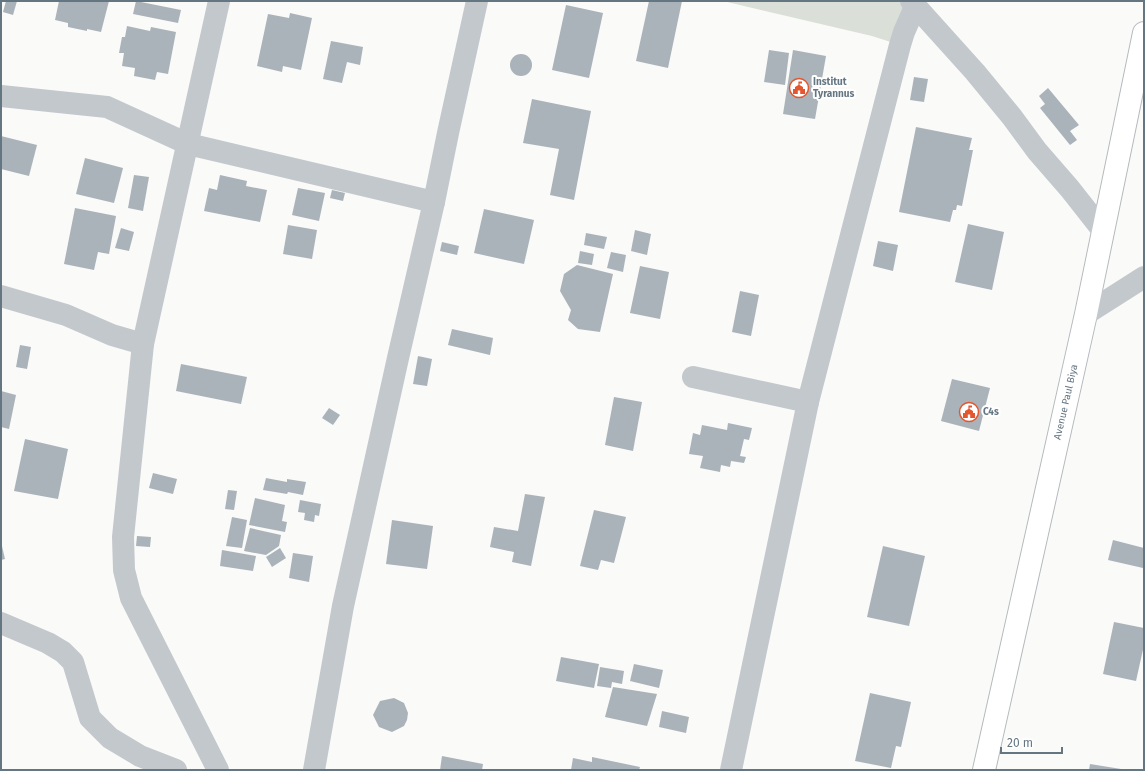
<svg xmlns="http://www.w3.org/2000/svg" width="1145" height="771" font-family="'Fira Sans',sans-serif">
  <style>
    .green { fill: #dadfd7 }
    .building { fill: #aab3b9 }
    .lines { fill: none; stroke-linecap: round; stroke-linejoin: round }
    .major-casing { stroke: #b5babe; stroke-width: 24 }
    .minor { stroke: #c3c8cc; stroke-width: 22 }
    .major { stroke: #fff; stroke-width: 22 }
    .labels { text-anchor: middle; dominant-baseline: central; stroke-width: 4; stroke-linejoin: round; paint-order: stroke }
    .poi-label { font-size: 10px; font-weight: bold; fill: #657683; stroke: #fff; text-anchor: start }
    .street-label { font-size: 10px; fill: #657683; stroke: #fff }
  </style>
  <rect width="100%" height="100%" fill="#fafaf8"/>
  <!-- green -->
  <polygon class="green" points="723,1 911,1 900,45 872,36"/>
  <!-- building -->
  <g class="building">
    <polygon points="6,1 17,1 13,15 3,12"/>
    <polygon points="59,1 109,1 101,32 87,29 87,31 68,27 68,23 55,20"/>
    <polygon points="136,1 181,10 178,23 133,14"/>
    <polygon points="649,1 682,1 668,68 636,61"/>
    <polygon points="566,5 603,13 589,78 552,70"/>
    <polygon points="290,13 312,18 301,70 283,66 282,72 257,66 268,14 289,18"/>
    <polygon points="127,26 150,31 151,27 176,32 168,74 157,72 155,80 134,76 135,68 122,66 124,53 119,53 122,37 125,37"/>
    <polygon points="331,41 363,47 360,65 347,62 342,83 323,79"/>
    <polygon points="769,50 789,53 785,85 764,82"/>
    <polygon points="793,50 826,56 815,119 783,114"/>
    <circle cx="521" cy="65" r="11"/>
    <polygon points="914,77 928,79 924,102 910,100"/>
    <polygon points="1048,88 1079,125 1070,131 1077,140 1070,145 1040,108 1045,104 1039,96"/>
    <polygon points="532,99 591,111 574,200 550,195 559,149 523,143"/>
    <polygon points="916,127 972,138 969,150 973,150 962,206 957,205 956,210 953,210 950,222 899,212"/>
    <polygon points="1,136 37,145 29,176 1,169"/>
    <polygon points="85,158 123,168 114,203 76,194"/>
    <polygon points="134,175 149,177 143,211 128,208"/>
    <polygon points="220,175 247,181 246,186 267,190 260,222 204,211 209,188 217,190"/>
    <polygon points="298,188 325,193 319,221 292,215"/>
    <polygon points="332,190 345,193 343,201 330,198"/>
    <polygon points="75,208 116,216 109,254 98,252 94,270 64,264"/>
    <polygon points="484,209 534,220 524,264 474,253"/>
    <polygon points="968,224 1004,232 992,290 955,282"/>
    <polygon points="288,225 317,230 312,259 283,254"/>
    <polygon points="121,228 134,232 129,251 115,248"/>
    <polygon points="635,230 651,234 647,255 631,251"/>
    <polygon points="586,233 607,237 604,249 584,245"/>
    <polygon points="878,241 898,245 893,271 873,266"/>
    <polygon points="442,242 459,246 457,255 440,251"/>
    <polygon points="580,251 594,254 592,265 578,263"/>
    <polygon points="611,252 626,255 623,272 607,268"/>
    <polygon points="577,265 613,274 600,332 578,329 568,320 571,310 560,291 564,274"/>
    <polygon points="640,266 669,272 660,319 630,313"/>
    <polygon points="740,291 759,295 751,336 732,332"/>
    <polygon points="452,329 493,338 490,355 448,345"/>
    <polygon points="20,345 31,347 27,369 16,367"/>
    <polygon points="418,356 432,359 427,386 413,384"/>
    <polygon points="181,364 247,377 241,404 176,391"/>
    <polygon points="952,379 990,388 979,431 941,421"/>
    <polygon points="1,391 16,395 9,429 1,427"/>
    <polygon points="614,397 642,402 633,451 605,445"/>
    <polygon points="329,408 340,415 333,425 322,418"/>
    <polygon points="728,423 752,428 749,440 744,439 740,456 746,457 744,463 731,461 730,467 721,465 720,472 700,468 703,456 689,454 693,433 700,435 702,425 727,430"/>
    <polygon points="25,439 68,449 58,499 14,491"/>
    <polygon points="153,473 177,479 173,494 149,488"/>
    <polygon points="266,478 287,482 287,479 306,482 303,495 288,492 287,494 263,490"/>
    <polygon points="228,490 237,491 234,510 225,509"/>
    <polygon points="525,494 545,497 531,566 512,562 514,552 490,547 494,527 518,531"/>
    <polygon points="255,498 285,505 282,521 287,522 285,532 249,525"/>
    <polygon points="300,500 321,504 319,516 315,515 314,522 304,520 305,513 298,512"/>
    <polygon points="594,510 626,517 614,563 601,560 598,570 580,566"/>
    <polygon points="232,517 247,520 242,548 226,546"/>
    <polygon points="392,520 433,526 427,569 386,564"/>
    <polygon points="250,528 281,535 279,546 266,555 244,551"/>
    <polygon points="137,536 151,537 150,547 136,546"/>
    <polygon points="1113,540 1144,548 1144,564 1143,568 1108,560"/>
    <polygon points="1,542 5,559 1,560"/>
    <polygon points="883,546 925,556 909,626 867,617"/>
    <polygon points="280,548 286,558 272,567 266,557"/>
    <polygon points="222,550 256,556 253,571 220,566"/>
    <polygon points="293,553 313,556 309,582 289,578"/>
    <polygon points="1114,622 1144,628 1144,645 1136,681 1103,674"/>
    <polygon points="561,657 599,664 594,688 556,681"/>
    <polygon points="634,664 663,670 659,688 630,681"/>
    <polygon points="600,667 624,671 622,684 612,682 611,688 597,686"/>
    <polygon points="613,687 657,694 647,726 605,717"/>
    <polygon points="870,693 911,702 901,747 896,746 891,768 855,761"/>
    <polygon points="394,698 404,703 408,713 407,720 404,726 392,732 379,727 373,715 380,701"/>
    <polygon points="662,711 689,717 686,733 659,727"/>
    <polygon points="442,756 483,764 482,770 440,770"/>
    <polygon points="592,757 640,767 639,770 571,770 573,758 592,762"/>
    <polygon points="1090,764 1121,769 1121,770 1089,770"/>
  </g>
  <g class="lines">
    <defs>
      <polyline id="major" points="984,770 1086,314 1144,33"/>
    </defs>
    <!-- major casing -->
    <use href="#major" class="major-casing"/>
    <!-- minor -->
    <g class="minor">
      <polyline points="911,1 975,72 1012,117 1037,151 1070,189 1103,231"/>
      <polyline points="1,96 107,107 188,144 434,202"/>
      <polyline points="1,296 66,315 112,335 143,344"/>
      <polyline points="1086,314 1144,277"/>
      <polyline points="693,377 808,402"/>
      <polyline points="1,623 48,643 63,652 73,662 90,718 110,738 140,756 176,770"/>
      <polyline points="218,770 131,598 124,570 123,537 143,344 219,1"/>
      <polyline points="314,770 343,606 398,358 434,202 448,133 477,1"/>
      <polyline points="731,770 808,402 900,45 904,32 915,7 915,1"/>
    </g>
    <!-- major -->
    <use href="#major" class="major"/>
  </g>
  <!-- icons -->
  <defs>
    <symbol id="civic-ring" viewBox="-11 -11 22 22"><circle r="9.5" fill="#fff" stroke="#e4572e" stroke-width="1.5"/><path d="M-.6-6.5H3V-4.5H.6V-3L4-1V1h2V6H-6V1h2V-1L-.6-3ZM-1.2 2.5V6h2.4V2.5Z" fill="#e4572e"/></symbol>
  </defs>
  <g fill-rule="evenodd">
    <use href="#civic-ring" x="788" y="77" width="22" height="22"/>
    <use href="#civic-ring" x="958" y="401" width="22" height="22"/>
  </g>
  <g class="labels">
    <!-- poi labels -->
    <g class="poi-label">
      <text x="813" y="82">Institut<tspan x="813" dy="12">Tyrannus</tspan></text>
      <text x="983" y="412">C4s</text>
    </g>
    <!-- street labels -->
    <g class="street-label">
      <text transform="translate(1066 402) rotate(-77)">Avenue Paul Biya</text>
    </g>
  </g>
  <!-- border -->
  <rect width="1145" height="771" fill="none" stroke="#657683" stroke-width="4"/>
  <!-- scale -->
  <path d="M1001 747v6h61v-6" fill="none" stroke="#657683" stroke-width="2"/>
  <text x="1007" y="747" font-size="12" fill="#657683" stroke="#ffffff" stroke-width="3" paint-order="stroke">20 m</text>
</svg>
